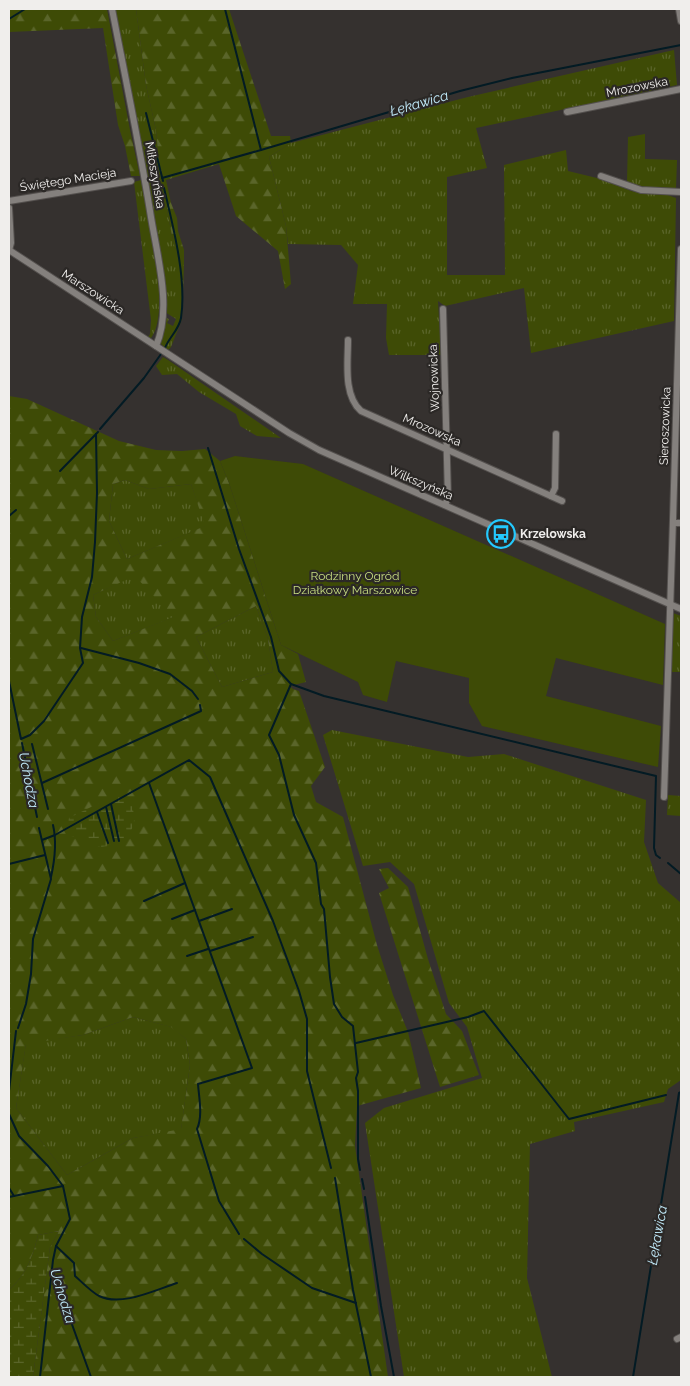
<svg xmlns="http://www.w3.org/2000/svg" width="690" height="1386" font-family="Raleway,sans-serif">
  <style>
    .grass { fill: url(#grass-tufts) }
    .forest { fill: url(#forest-firs); fill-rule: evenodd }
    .wetland { fill: url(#wetland-marsh) }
    .garden { fill: #3e4b06 }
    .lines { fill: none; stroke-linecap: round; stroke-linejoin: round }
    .stream { stroke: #031b24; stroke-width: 2 }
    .minor-casing { stroke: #54504e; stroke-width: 8 }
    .minor { stroke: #84807d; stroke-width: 6 }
    .labels { text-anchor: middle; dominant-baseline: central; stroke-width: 4.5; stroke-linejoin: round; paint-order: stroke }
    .street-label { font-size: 12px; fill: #f0eeec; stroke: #2b2826 }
    .poi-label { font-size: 12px; font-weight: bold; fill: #f0eeec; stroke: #2b2826; text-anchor: start }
    .park-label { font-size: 12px; fill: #c8de82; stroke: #2b2826 }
    .water-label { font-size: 14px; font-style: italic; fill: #c1eafa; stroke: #2b2826 }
  </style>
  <defs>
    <pattern id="grass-tufts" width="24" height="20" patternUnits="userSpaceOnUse" patternTransform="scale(1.25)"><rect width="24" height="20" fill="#3e4b06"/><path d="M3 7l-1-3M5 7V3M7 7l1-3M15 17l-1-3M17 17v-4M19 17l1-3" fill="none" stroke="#5a652a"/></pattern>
    <pattern id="forest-firs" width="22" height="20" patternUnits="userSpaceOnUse" patternTransform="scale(1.25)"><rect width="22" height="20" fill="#3e4b06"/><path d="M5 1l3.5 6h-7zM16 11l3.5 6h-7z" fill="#5a652a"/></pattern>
    <pattern id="wetland-marsh" width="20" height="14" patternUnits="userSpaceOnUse" patternTransform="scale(1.25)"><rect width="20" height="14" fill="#3e4b06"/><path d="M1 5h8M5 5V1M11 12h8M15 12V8" fill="none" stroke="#5a652a"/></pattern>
  </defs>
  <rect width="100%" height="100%" fill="#35312f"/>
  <!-- grass -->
  <g class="grass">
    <polygon points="114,9 136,9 146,85 156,130 160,173 172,236 180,265 184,266 182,319 171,347 168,350 161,344 164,317 169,319 167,323 173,326 176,319 165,312 164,279 156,225"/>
    <polygon points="674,50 677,85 476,128 487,168 447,177 447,275 505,275 504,165 566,150 568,171 601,179 631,191 646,194 665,194 676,198 674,321 531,353 524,288 445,306 438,301 441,355 389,355 386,338 387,304 353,304 358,265 341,245 288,244 286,226 269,157 291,143 468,97"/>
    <path d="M645,134V159L677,160L676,188C660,191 642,187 627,182L628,137Z"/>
    <path d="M141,180C147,214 172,311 151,338L148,337L150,334L151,320L134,182Z"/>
    <polygon points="163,357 168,360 281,438 257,436 240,426 236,414 199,392 177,374 162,375 156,366"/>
    <polygon points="125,480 149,489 191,484 206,526 127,559 109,521 113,484"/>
    <polygon points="135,575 174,617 113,641 96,617 93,595"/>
    <polygon points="256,606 268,639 273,672 222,687 196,637"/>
    <polygon points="673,613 681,616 681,672 670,672"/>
    <polygon points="332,730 468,757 504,754 646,800 644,842 658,883 681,903 681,1080 668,1089 664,1102 574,1122 575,1131 530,1144 527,1278 552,1377 404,1377 365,1123 384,1108 482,1078 467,1027 449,1003 414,884 390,862 363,866 323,735"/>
    <polygon points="668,795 681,796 681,816 667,815"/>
    <polygon points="133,1017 172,1027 186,1039 190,1065 181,1130 133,1138 67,1175 16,1108 26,1043 83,1035"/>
  </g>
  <!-- forest -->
  <g class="forest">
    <polygon points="9,9 107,9 130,130 140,176 131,176 125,146 118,125 103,28 9,32"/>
    <polygon points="136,9 229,9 271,136 290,136 291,143 269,157 286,226 291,284 285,289 278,251 236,216 219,164 166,180 171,203 177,218 178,231 184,250 184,266 180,266 172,236 160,173 156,130 146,85"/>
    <path d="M9,396L27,399L119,441L156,450L182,451L205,449L220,461L229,483L281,645L298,654L306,682L290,686L293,689L299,691L325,767L311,786L316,802L343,817L377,945L393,995L408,1032L421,1088L357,1106L355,1146L388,1377H33L50,1247L59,1231L38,1235C32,1259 27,1273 9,1290ZM125,480L149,489L191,484L205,526L127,559L109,521L113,484ZM135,576L173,617L113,641L96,617L93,595ZM256,606L268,639L273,672L222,687L196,637ZM133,1017L171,1027L186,1039L190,1065L181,1129L133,1138L67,1175L16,1108L26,1044L83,1035Z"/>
    <polygon points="388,868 408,887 428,959 446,1014 462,1031 479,1075 440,1087 379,893 389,888 379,869"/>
  </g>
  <!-- wetland -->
  <g class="wetland">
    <path d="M119,793L130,798C136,820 136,821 126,841L101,847L71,836L68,825L69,818Z"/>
    <path d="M59,1231L50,1247L33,1377H9V1290C27,1273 32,1259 38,1235Z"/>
  </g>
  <!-- garden -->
  <polygon class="garden" points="235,456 303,464 665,624 663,685 556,658 546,696 661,726 658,767 482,726 469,703 469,678 396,661 387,702 363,695 358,682 281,645 229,483 220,461"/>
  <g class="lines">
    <!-- stream -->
    <g class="stream">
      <polyline points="225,9 261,150"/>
      <polyline points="9,19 25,9"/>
      <polyline points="146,113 163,181"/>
      <polyline points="162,178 261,150 460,91 512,78 681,45"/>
      <path d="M164,188C173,226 187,279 181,318C179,330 169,337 165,348"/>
      <polyline points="100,429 144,378 161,354"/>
      <polyline points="208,448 239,549 271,637 279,671 291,684 269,735 279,755 294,815 316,863 321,904 324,909 330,977 334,1004 342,1017 353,1026 358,1072 356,1078 358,1091 358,1159 360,1170"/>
      <polyline points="60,471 98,432"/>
      <polyline points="9,516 16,510"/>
      <polyline points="81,648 139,663 170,674 192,691 198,699"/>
      <polyline points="9,681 21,739 30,735 44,721 83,663 80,648 82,617 92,577 95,542 97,493 96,434"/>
      <polyline points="291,684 324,696 656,776 654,848 656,855 660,858"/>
      <polyline points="22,743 37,817"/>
      <polyline points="32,744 48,809"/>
      <polyline points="42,783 201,711 200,705"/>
      <path d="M149,783L252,1068L198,1084C199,1098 203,1116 197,1129L219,1201L239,1234"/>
      <polyline points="111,804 119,841"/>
      <polyline points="106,807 114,841"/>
      <polyline points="97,812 108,843"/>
      <polyline points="42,840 55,835 189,760 210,777 273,921 299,991 307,1019 307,1071 331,1168"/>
      <polyline points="668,863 681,874"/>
      <polyline points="9,864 45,855"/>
      <path d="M51,877C55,859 57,842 53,825"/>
      <polyline points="144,901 185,883"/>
      <polyline points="172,919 195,910"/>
      <polyline points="199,921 232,909"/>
      <polyline points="210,951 253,937"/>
      <polyline points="187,956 208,949"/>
      <polyline points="18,1028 26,1004 31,974 33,939 51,879 39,828"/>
      <polyline points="356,1043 468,1017 484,1011 569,1119 666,1095"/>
      <polyline points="9,1091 16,1031"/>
      <polyline points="9,1114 19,1136 48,1166 63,1186 70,1219 56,1246 53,1260 40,1377"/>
      <polyline points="335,1178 353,1290 371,1377"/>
      <polyline points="362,1179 364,1189"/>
      <polyline points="9,1188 14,1196"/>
      <polyline points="9,1197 63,1186"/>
      <polyline points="365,1197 381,1306 394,1377"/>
      <polyline points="244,1239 262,1254 312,1288 356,1303"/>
      <path d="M56,1246L74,1263L75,1276C82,1282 90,1291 99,1296C121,1307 155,1290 177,1283"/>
      <polyline points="52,1269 91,1377"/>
      <polyline points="633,1377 679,1093 681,1092"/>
    </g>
    <defs>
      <g id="minor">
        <path d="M112,9C125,76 139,143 150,211C156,252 173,307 156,346"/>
        <polyline points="679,9 681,21"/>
        <polyline points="567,112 681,89"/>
        <polyline points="601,176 641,190 681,192"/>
        <polyline points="9,201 131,181"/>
        <polyline points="9,208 11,243 9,250"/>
        <polyline points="9,250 289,433 319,450 681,609"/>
        <polyline points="443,309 448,498 445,505"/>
        <path d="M348,340C348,362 343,395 361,411L562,501"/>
        <polyline points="551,496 555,488 556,434"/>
        <polyline points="673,523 681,523"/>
        <path d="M664,797C669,614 677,432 681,249"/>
        <polyline points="677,1339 681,1337"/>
      </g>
    </defs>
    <!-- minor casing -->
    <use href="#minor" class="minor-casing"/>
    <!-- minor -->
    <use href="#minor" class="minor"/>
  </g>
  <!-- icons -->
  <defs>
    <symbol id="bus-ring" viewBox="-11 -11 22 22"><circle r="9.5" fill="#2b2826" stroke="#24c9fe" stroke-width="1.5"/><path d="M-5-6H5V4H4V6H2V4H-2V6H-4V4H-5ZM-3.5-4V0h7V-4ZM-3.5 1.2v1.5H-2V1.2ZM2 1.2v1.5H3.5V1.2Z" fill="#24c9fe"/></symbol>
  </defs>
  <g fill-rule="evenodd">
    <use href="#bus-ring" x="485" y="518" width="32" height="32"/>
  </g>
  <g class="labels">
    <!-- street labels -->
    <g class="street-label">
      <text transform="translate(637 87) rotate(-11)">Mrozowska</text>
      <text transform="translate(155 175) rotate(80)">Miłoszyńska</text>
      <text transform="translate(68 180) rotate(-9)">Świętego Macieja</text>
      <text transform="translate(93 292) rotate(33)">Marszowicka</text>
      <text transform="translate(434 378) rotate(-92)">Wojnowicka</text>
      <text transform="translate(665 426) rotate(-88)">Sieroszowicka</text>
      <text transform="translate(432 430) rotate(24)">Mrozowska</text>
      <text transform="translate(421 483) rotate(23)">Wilkszyńska</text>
    </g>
    <!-- poi labels -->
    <g class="poi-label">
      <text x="520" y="534">Krzelowska</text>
    </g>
    <!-- park labels -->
    <g class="park-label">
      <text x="355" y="576">Rodzinny Ogród<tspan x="355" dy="14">Działkowy Marszowice</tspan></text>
    </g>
    <!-- water labels -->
    <g class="water-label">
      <text transform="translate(419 103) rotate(-16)">Łękawica</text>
      <text transform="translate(29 780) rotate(79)">Uchodza</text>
      <text transform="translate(657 1235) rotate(-80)">Łękawica</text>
      <text transform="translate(63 1296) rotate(73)">Uchodza</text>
    </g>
  </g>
  <!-- border -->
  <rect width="690" height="1386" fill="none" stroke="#f0eeec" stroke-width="20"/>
</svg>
